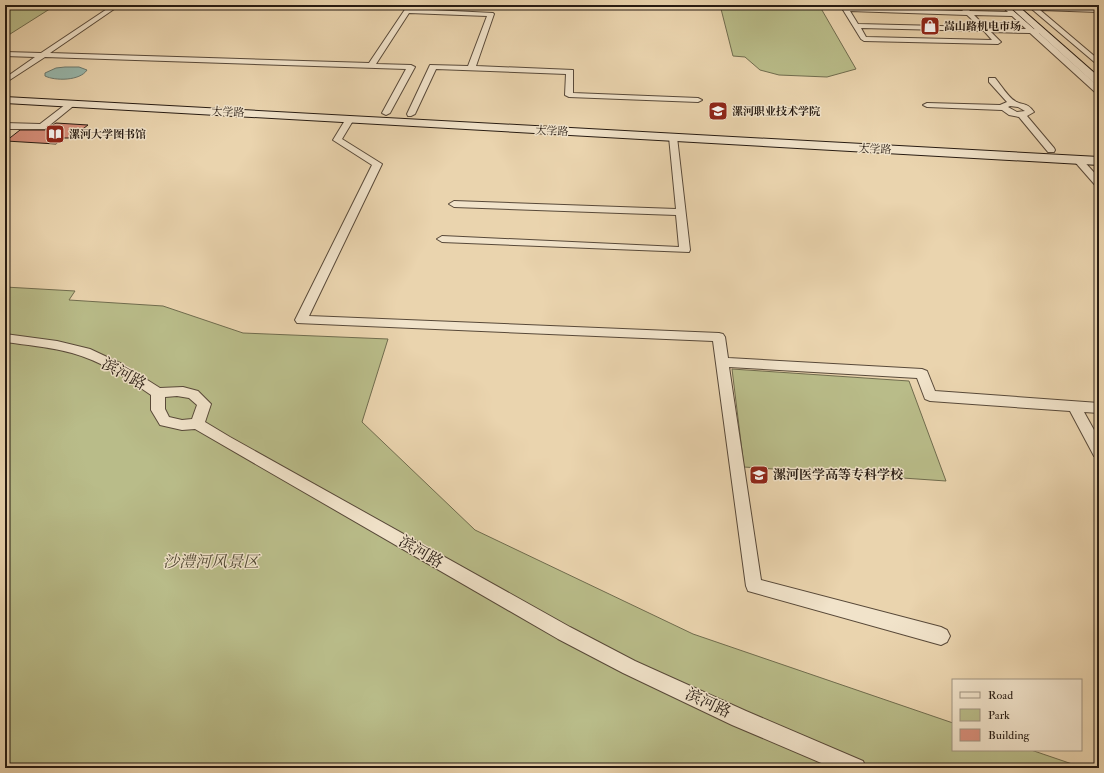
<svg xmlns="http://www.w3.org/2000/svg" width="1104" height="773" font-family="'IM FELL Double Pica','Noto Serif SC',serif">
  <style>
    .green { fill: #b9bc89; stroke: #706c4e }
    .water { fill: #98b8ad; stroke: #6b796f }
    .building { fill: #d88f7b; stroke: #271b12 }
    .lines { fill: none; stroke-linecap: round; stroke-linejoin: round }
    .street-casing { stroke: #584939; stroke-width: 2 }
    .secondary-casing { stroke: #271b12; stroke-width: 2 }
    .street { fill: #f1e3ca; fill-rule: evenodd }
    .secondary { fill: #f1e3ca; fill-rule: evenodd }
    .labels { text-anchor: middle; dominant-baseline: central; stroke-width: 3; stroke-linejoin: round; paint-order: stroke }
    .far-poi-label { font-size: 11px; font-weight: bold; fill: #271b12; stroke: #f1e3ca; text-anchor: start }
    .far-street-label { font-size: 11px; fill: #271b12; stroke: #f1e3ca }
    .poi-label { font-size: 13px; font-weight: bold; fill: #271b12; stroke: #f1e3ca; text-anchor: start }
    .near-street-label { font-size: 16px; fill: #271b12; stroke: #f1e3ca }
    .near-park-label { font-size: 16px; font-style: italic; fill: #534b36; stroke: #f1e3ca }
  </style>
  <rect width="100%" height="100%" fill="#ead4ae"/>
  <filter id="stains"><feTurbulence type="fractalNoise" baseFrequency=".005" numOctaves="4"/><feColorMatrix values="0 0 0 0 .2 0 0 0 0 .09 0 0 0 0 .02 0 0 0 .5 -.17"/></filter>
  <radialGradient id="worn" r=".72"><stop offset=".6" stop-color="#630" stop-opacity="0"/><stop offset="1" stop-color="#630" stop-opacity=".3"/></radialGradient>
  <!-- green -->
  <g class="green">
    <polygon points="5,5 56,5 7,36 5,36"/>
    <polygon points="720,5 819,5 856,69 827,77 779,75 760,70 745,57 733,56"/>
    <polygon points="5,287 75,291 69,300 163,306 243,333 388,339 362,422 475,530 693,634 953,723 953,750 1031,750 1084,768 5,768"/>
    <polygon points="732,369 909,381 946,481 744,467"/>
  </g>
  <!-- water -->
  <path class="water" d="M65,67H79L87,70C80,81 55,81 45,76V73L56,68Z"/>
  <!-- building -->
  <polygon class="building" points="56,123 88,125 71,138 63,138 56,144 6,141 20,130 45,130"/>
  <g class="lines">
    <defs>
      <g id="street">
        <polygon points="113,5 120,5 50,53 369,63 408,5 414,5 411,9 493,13 494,14 476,66 573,70 573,93 698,98 702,100 698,102 569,97 565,95 566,74 436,69 415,114 411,116 408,116 407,114 430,65 468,66 487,16 409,13 376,64 411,65 415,67 390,113 386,115 382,113 406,69 45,57 5,83 5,78 35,57 5,56 5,52 41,53"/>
        <path d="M840,5H846L847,7L963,11L958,5H965L970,11L1008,12L1005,9L1010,8L1034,29L1044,30V32L1039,33L1099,87V93H1096L1030,33L991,32L1001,42L998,44L864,41L861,39ZM850,11L967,15L980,27L858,24ZM974,15L1012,16L1026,29L987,28ZM861,28L984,31L992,40L866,37Z"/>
        <polygon points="1027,5 1099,8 1099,12 1040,10 1099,60 1099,66"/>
        <path d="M989,78H995C1000,84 1009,98 1015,101C1023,106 1027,102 1034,112L1027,116L1054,148L1055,150L1054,152H1048L1019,117L1009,115L1002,110L927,107L923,105L927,103L1000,105L1007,102L989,82ZM1010,106L1018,107L1025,111L1017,112L1008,107Z"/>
        <polygon points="70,101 73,101 77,103 45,129 5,129 5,123 40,124"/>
        <polygon points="347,117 350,117 354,119 342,139 382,164 309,316 719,333 723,334 725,337 728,358 922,369 927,371 935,391 1099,403 1099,413 1084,412 1099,439 1099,458 1094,456 1070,411 930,401 925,399 917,378 729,367 761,580 941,627 947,630 950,636 947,642 941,645 748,591 746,586 713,341 297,323 295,320 372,165 333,140"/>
        <polygon points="673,134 677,137 690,250 689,252 442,242 437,239 442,236 679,247 676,215 454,207 449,204 454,201 676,209 669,137"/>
        <polygon points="1078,157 1081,158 1099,178 1099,187 1096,186 1075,162 1074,160 1075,158"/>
        <path d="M5,334L57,341L90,349L122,364L160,388L183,387L198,391L211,404L205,422L230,437L570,627L635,661L746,711L863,761L866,768H833L732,725L623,673L558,639L195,429L182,430L160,425L151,410V395C127,378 101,361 72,353C51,347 27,345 5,342ZM177,396L189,398L197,405L192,419L182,420L169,417L165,409V397Z"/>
      </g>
      <g id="secondary">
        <polygon points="1008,5 1017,5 1099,77 1099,85 1095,84"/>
        <polygon points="5,97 1099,157 1099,165 5,103"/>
      </g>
    </defs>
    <!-- street casing -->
    <use href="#street" class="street-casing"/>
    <!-- secondary casing -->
    <use href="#secondary" class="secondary-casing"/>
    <!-- street -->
    <use href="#street" class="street"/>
    <!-- secondary -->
    <use href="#secondary" class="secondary"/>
  </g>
  <!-- icons -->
  <defs>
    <symbol id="shop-square" viewBox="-11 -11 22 22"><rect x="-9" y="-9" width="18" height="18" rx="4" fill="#8f2418" stroke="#f1e3ca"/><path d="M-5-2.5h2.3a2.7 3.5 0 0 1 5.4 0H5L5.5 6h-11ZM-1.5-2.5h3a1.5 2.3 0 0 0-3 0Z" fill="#fff"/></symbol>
    <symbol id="university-square" viewBox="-11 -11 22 22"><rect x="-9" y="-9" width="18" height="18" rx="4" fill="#8f2418" stroke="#f1e3ca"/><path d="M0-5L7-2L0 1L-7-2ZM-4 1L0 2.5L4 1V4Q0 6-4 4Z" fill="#fff"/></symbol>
    <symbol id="library-square" viewBox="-11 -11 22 22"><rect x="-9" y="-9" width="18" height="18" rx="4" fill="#8f2418" stroke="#f1e3ca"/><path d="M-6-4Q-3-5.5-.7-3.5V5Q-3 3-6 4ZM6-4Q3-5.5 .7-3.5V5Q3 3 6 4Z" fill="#fff"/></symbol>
  </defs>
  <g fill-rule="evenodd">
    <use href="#shop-square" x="919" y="15" width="22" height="22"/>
    <use href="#university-square" x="707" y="100" width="22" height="22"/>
    <use href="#library-square" x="44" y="123" width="22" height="22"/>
    <use href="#university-square" x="748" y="464" width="22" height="22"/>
  </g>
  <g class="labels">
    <!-- far-poi labels -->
    <g class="far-poi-label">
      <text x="944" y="26">嵩山路机电市场</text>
      <text x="732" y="111">漯河职业技术学院</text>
      <text x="69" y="134">漯河大学图书馆</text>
    </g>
    <!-- far-street labels -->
    <g class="far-street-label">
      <text transform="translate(228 112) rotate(3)">大学路</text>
      <text transform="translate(552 131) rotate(3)">大学路</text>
      <text transform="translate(875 149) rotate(3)">大学路</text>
    </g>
    <!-- poi labels -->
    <g class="poi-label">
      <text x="773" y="475">漯河医学高等专科学校</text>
    </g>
    <!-- near-street labels -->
    <g class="near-street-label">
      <text transform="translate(124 374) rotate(29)">滨河路</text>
      <text transform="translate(421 552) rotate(30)">滨河路</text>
      <text transform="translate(708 703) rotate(25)">滨河路</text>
    </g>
    <!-- near-park labels -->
    <g class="near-park-label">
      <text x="211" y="562">沙澧河风景区</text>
    </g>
  </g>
  <!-- margin -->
  <rect width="1104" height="773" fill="none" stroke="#ead4ae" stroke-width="20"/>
  <rect x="6" y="6" width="1092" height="761" fill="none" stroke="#271b12" stroke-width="2"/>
  <rect x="10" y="10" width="1084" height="753" fill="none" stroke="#271b12"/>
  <!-- legend -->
  <rect x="952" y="679" width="130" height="72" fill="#f1e3ca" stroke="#a09380"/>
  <rect x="960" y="692" width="20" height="6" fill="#f1e3ca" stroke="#a09380"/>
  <text x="988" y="699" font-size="12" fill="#271b12">Road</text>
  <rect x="960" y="709" width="20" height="12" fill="#b9bc89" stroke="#a09380"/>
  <text x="988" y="719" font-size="12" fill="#271b12">Park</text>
  <rect x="960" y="729" width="20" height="12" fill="#d88f7b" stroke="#a09380"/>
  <text x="988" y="739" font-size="12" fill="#271b12">Building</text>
  <rect width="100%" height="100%" filter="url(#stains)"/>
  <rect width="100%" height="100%" fill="url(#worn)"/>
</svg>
